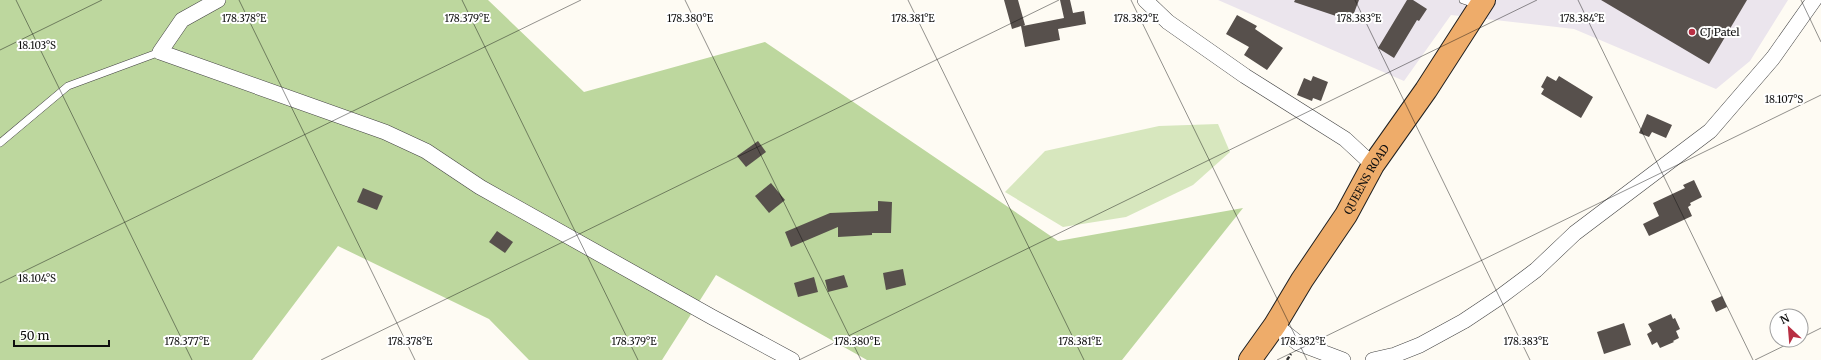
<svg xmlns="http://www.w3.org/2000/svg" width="1821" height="360" font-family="Merriweather,serif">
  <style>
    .industrial { fill: #ebe5ed }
    .green { fill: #d7e7be }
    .forest { fill: #bdd79e }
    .building { fill: #57504c }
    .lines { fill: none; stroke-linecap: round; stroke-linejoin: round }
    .service-casing { stroke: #424242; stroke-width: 8 }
    .minor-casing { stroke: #424242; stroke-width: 16 }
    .trunk-casing { stroke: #202020; stroke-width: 24 }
    .path { stroke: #313131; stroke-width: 2.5; stroke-dasharray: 4 2; stroke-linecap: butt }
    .service { stroke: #fff; stroke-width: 7 }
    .minor { stroke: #fff; stroke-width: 15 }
    .trunk { stroke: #eeac6a; stroke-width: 22 }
    .ticks { fill: none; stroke: #0f0f0f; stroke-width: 1; stroke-opacity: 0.45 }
    .poi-dot { fill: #b82f43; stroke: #fff; stroke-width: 1.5 }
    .labels { text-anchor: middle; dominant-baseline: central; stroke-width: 4; stroke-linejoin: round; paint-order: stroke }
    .poi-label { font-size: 11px; fill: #0f0f0f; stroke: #fff; text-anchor: start }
    .street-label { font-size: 11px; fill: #0f0f0f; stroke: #fff }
    .ticks-label { font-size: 10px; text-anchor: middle; fill: #0f0f0f; stroke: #fff; stroke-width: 4; stroke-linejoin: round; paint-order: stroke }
  </style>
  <rect width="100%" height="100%" fill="#fefbf3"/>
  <!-- industrial -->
  <polygon class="industrial" points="1218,0 1788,0 1750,61 1716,89 1574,29 1451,15 1404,81"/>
  <!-- green -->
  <polygon class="green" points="1218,124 1230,152 1193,185 1126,217 1063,227 1005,192 1045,151 1159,126"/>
  <!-- forest -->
  <polygon class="forest" points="0,0 488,0 584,92 765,42 1058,241 1243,208 1122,360 867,360 716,275 662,360 529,360 489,319 338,246 252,360 0,360"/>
  <!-- building -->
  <g class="building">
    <polygon points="1004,0 1018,0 1025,25 1023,26 1064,18 1060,0 1070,0 1073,13 1084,11 1086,24 1058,29 1060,40 1025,47 1021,26 1012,29"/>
    <polygon points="1295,0 1359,0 1351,21 1294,2"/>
    <polygon points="1407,0 1413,0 1427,9 1419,21 1417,20 1394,58 1378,48"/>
    <polygon points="1601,0 1747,0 1709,64"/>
    <polygon points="1237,15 1257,26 1255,29 1283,48 1267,70 1244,55 1249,47 1226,34"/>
    <polygon points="1313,76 1328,82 1321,101 1313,98 1312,101 1297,95 1304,78 1311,81"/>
    <polygon points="1547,76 1556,81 1559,76 1593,97 1581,118 1541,94 1544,89 1541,87"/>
    <polygon points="1647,114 1672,125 1666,138 1652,132 1649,137 1639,133"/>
    <polygon points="758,141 766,152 746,167 737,156"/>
    <polygon points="1694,180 1702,197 1690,203 1691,205 1688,207 1692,216 1649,236 1643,224 1659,216 1653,203 1685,188 1683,185"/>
    <polygon points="771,183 785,200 769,213 755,196"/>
    <polygon points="363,188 383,196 377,210 357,202"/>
    <polygon points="878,201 892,202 891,233 872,233 872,235 838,237 838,227 791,247 785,232 830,213 878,211"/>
    <polygon points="497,231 513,242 505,253 489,242"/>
    <polygon points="903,269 906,285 886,290 883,273"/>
    <polygon points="844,275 848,287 828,292 825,280"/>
    <polygon points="814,277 818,292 798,297 794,283"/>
    <polygon points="1722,296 1727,307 1716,312 1711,301"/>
    <polygon points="1671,314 1673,319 1675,318 1680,329 1676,331 1679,338 1673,341 1674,342 1660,348 1657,342 1652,345 1647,334 1652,331 1648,324"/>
    <polygon points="1624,323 1631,345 1604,354 1597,332"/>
  </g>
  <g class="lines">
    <defs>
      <g id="service">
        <polyline points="1463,0 1478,5"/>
        <polyline points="0,143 68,86 160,52"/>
      </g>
      <g id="minor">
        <polyline points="218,0 182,20 160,52 385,132 426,151 480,187 712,317 792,360"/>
        <polyline points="1145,0 1168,22 1245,76 1345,139 1373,165"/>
        <polyline points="1275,325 1298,343 1343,360"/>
        <polyline points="1373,360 1395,355 1420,345 1464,321 1500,297 1536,270 1575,233 1710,131 1773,58 1814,0"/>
      </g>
      <g id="trunk">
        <path id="s1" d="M1250,360L1275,325L1302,280L1346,215L1373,165L1426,90L1484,0"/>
      </g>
    </defs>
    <!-- service casing -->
    <use href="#service" class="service-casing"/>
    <!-- minor casing -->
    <use href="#minor" class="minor-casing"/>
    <!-- trunk casing -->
    <use href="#trunk" class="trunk-casing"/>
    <!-- path -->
    <polyline class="path" points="1287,360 1291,354"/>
    <!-- service -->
    <use href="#service" class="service"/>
    <!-- minor -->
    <use href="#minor" class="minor"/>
    <!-- trunk -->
    <use href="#trunk" class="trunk"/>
  </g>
  <!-- ticks -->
  <path class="ticks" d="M16,0L192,360M239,0L415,360M462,0L638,360M685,0L861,360M908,0L1084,360M1131,0L1307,360M1355,0L1530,360M1578,0L1753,360M1801,0L1821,42M0,50L102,0M0,283L581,0M1801,338L1821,328M321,360L1059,0M799,360L1537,0M1277,360L1821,95M1755,360L1796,340"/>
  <!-- markers -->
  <circle class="poi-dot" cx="1692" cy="32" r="4"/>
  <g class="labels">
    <!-- poi labels -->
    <g class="poi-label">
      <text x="1700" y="32">CJ Patel</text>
    </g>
    <!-- street labels -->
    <g class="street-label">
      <text stroke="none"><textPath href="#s1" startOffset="215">QUEENS ROAD</textPath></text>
    </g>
  </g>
  <g class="ticks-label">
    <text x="244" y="22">178.378°E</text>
    <text x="467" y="22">178.379°E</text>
    <text x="690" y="22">178.380°E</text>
    <text x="913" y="22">178.381°E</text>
    <text x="1136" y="22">178.382°E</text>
    <text x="1359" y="22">178.383°E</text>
    <text x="1582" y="22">178.384°E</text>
    <text x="37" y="49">18.103°S</text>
    <text x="1784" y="103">18.107°S</text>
    <text x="37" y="282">18.104°S</text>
    <text x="187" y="345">178.377°E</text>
    <text x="410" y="345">178.378°E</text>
    <text x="634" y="345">178.379°E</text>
    <text x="857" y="345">178.380°E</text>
    <text x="1080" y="345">178.381°E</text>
    <text x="1303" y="345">178.382°E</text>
    <text x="1526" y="345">178.383°E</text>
  </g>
  <!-- north arrow -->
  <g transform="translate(1789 328) rotate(334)"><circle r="19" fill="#ffffff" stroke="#9f9f9f"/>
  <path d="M0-3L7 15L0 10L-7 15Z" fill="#b82f43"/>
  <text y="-6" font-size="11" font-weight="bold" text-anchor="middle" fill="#0f0f0f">N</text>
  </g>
  <!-- scale -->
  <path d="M14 340v6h95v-6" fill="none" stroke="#0f0f0f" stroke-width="2"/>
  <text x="20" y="340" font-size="12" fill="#0f0f0f" stroke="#ffffff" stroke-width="3" paint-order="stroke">50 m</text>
</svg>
